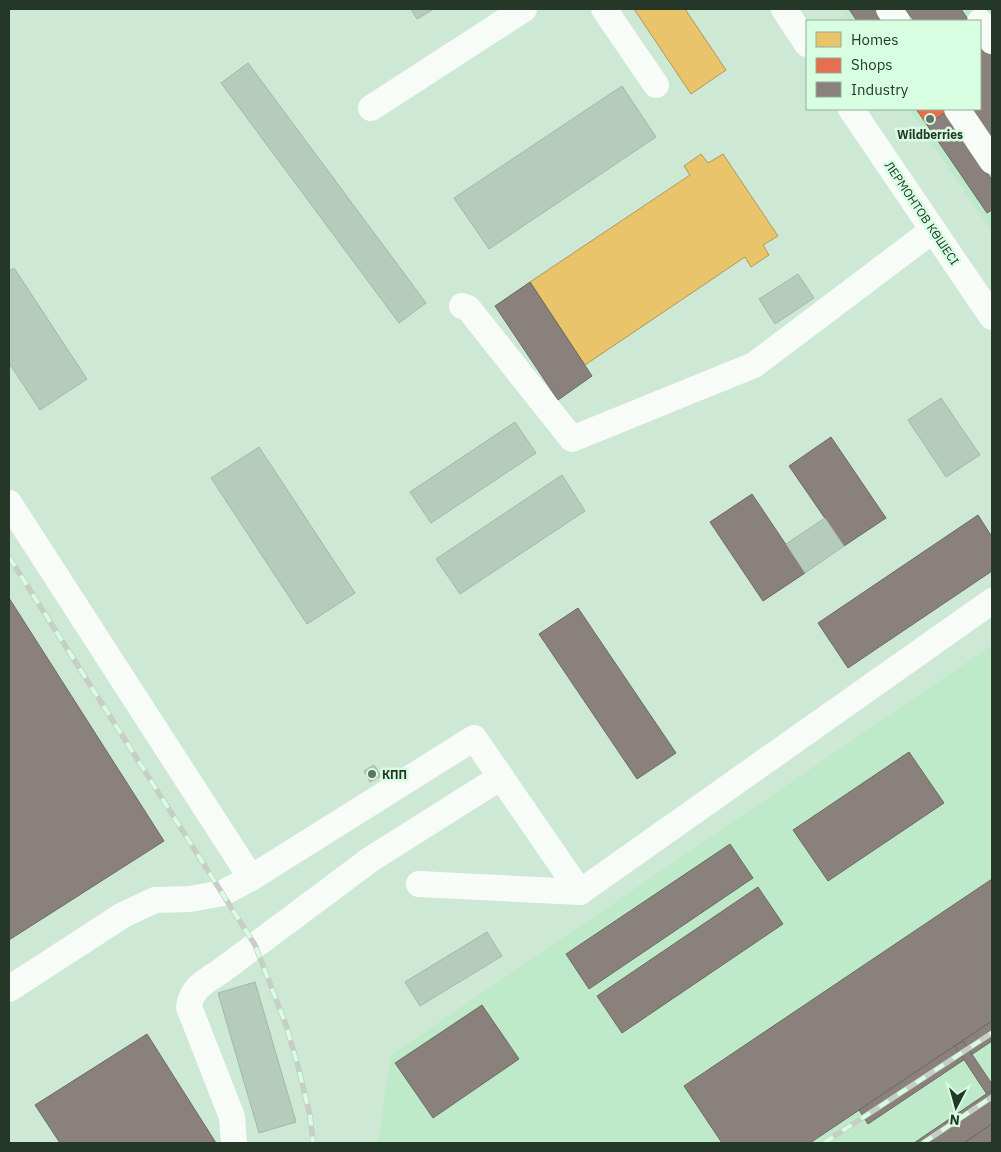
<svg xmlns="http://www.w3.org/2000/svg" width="1001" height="1152" font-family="'IBM Plex Sans',sans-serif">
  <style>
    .built { fill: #bfeaca }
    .homes { fill: #e9c46a; stroke: #ae9a56 }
    .shops { fill: #e76f51; stroke: #ac5e45 }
    .industry { fill: #8a817c; stroke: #6b6b63 }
    .building { fill: #b5cbbb; stroke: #a3b8a8 }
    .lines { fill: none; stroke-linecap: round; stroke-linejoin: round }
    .minor { stroke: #f8fcf9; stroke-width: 26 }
    .rail-casing { stroke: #c6cec8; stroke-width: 5.5 }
    .rail { stroke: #d7fee1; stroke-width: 4; stroke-dasharray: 11; stroke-linecap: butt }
    .poi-dot { fill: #5f7565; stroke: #d7fee1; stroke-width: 2 }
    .labels { text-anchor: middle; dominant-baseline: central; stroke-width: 5; stroke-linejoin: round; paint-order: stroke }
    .poi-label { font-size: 12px; font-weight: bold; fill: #243729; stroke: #d7fee1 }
    .street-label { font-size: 12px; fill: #243729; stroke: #d7fee1 }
  </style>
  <rect width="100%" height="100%" fill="#cde8d4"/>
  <!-- built -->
  <g class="built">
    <polygon points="841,9 992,9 992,232 909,109 980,109 980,21 849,21"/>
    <polygon points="992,645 992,1143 378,1143 391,1055"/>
  </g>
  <!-- homes -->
  <g class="homes">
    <polygon points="634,9 685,9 726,70 691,94"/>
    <polygon points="701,154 708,163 723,154 778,236 763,245 769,255 751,267 745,257 585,365 530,282 690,175 684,166"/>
  </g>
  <!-- shops -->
  <polygon class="shops" points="916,109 943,109 946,112 927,125"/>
  <!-- industry -->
  <g class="industry">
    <polygon points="849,9 875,9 884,21 857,21"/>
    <polygon points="905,9 961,9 969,21 914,21"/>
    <polygon points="980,37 992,55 992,138 972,109 980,109"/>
    <polygon points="946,112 992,180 992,210 987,213 927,125"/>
    <polygon points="530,282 592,376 558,400 495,306"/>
    <polygon points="831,437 886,518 844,546 789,466"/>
    <polygon points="752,494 805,573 763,601 710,522"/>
    <polygon points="978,515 992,537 992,571 848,668 818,623"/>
    <polygon points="9,598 164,841 9,940"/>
    <polygon points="578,608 676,753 637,779 539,634"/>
    <polygon points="909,752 944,803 828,881 793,830"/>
    <polygon points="730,844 753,878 589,989 566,954"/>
    <polygon points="992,879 992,1021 810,1143 722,1143 684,1086"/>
    <polygon points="758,887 783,924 622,1033 597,996"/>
    <polygon points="482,1005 519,1059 433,1118 395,1063"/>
    <polygon points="992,1021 992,1041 868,1124 859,1110"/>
    <polygon points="147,1034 216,1143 60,1143 35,1105"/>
    <polygon points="963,1041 992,1084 992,1102 955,1046"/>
    <polygon points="992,1090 992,1124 964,1143 914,1143"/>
    <polygon points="992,1124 992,1143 964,1143"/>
  </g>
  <!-- building -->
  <g class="building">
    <polygon points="411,9 434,9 417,19"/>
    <polygon points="248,63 426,303 399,323 221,83"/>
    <polygon points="622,86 656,137 489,249 454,198"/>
    <polygon points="14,268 87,379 40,410 9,363 9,271"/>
    <polygon points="798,274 814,298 775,324 759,299"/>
    <polygon points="941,398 980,455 946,477 908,420"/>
    <polygon points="515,422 536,453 431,523 410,492"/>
    <polygon points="259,447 355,593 307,624 211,478"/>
    <polygon points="562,475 585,511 460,594 436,559"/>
    <polygon points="825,518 844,546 805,573 786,544"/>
    <polygon points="374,765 381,776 370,782 364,771"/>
    <polygon points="487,932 502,956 420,1006 405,982"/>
    <polygon points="255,982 296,1122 259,1133 218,993"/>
  </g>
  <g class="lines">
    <!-- minor -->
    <g class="minor">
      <polyline points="604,9 656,85"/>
      <polyline points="784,9 807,44"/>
      <polyline points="889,9 897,21"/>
      <polyline points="980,22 992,41"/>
      <polyline points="371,108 524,9"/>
      <polyline points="851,109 992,317"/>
      <polyline points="957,109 992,161"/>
      <polyline points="462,306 468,308 572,439 754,365 933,230"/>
      <polyline points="9,503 251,878 474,738 580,892 992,601"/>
      <polyline points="419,884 580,892"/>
      <polyline points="9,989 123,915 155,900 190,899 223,893 251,878"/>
      <path d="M234,1143L232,1117L189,1007C191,988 206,981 221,971L371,859L501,777"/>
    </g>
    <defs>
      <g id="rail">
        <polyline points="9,557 255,945 286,1025 298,1066 310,1116 313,1143"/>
        <polyline points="824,1143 992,1033"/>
        <polyline points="923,1143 992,1097"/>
      </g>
    </defs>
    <!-- rail casing -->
    <use href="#rail" class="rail-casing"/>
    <!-- rail -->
    <use href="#rail" class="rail"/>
  </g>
  <!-- markers -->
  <g class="poi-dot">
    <circle cx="930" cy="119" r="5"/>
    <circle cx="372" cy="774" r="5"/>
  </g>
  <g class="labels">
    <!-- poi labels -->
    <g class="poi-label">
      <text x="930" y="134">Wildberries</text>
      <text x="382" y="774" text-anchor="start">КПП</text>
    </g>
    <!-- street labels -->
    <g class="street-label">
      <text transform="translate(922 213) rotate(56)">ЛЕРМОНТОВ КӨШЕСІ</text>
    </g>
  </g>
  <!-- border -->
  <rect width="1001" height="1152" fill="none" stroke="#243729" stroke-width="20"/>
  <!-- legend -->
  <rect x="806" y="20" width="175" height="90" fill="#d7fee1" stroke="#8fae97"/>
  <rect x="816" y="32" width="25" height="15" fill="#e9c46a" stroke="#8fae97"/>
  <text x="851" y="45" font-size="15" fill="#243729">Homes</text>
  <rect x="816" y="58" width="25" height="15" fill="#e76f51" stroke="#8fae97"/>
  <text x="851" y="70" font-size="15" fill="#243729">Shops</text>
  <rect x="816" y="82" width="25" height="15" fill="#8a817c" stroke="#8fae97"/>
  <text x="851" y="95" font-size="15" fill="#243729">Industry</text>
  <!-- north arrow -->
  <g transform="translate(956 1107) rotate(186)" stroke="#d7fee1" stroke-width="4" paint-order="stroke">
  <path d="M0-4L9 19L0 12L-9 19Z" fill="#243729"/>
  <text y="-8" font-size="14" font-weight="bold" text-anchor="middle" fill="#243729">N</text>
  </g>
</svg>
